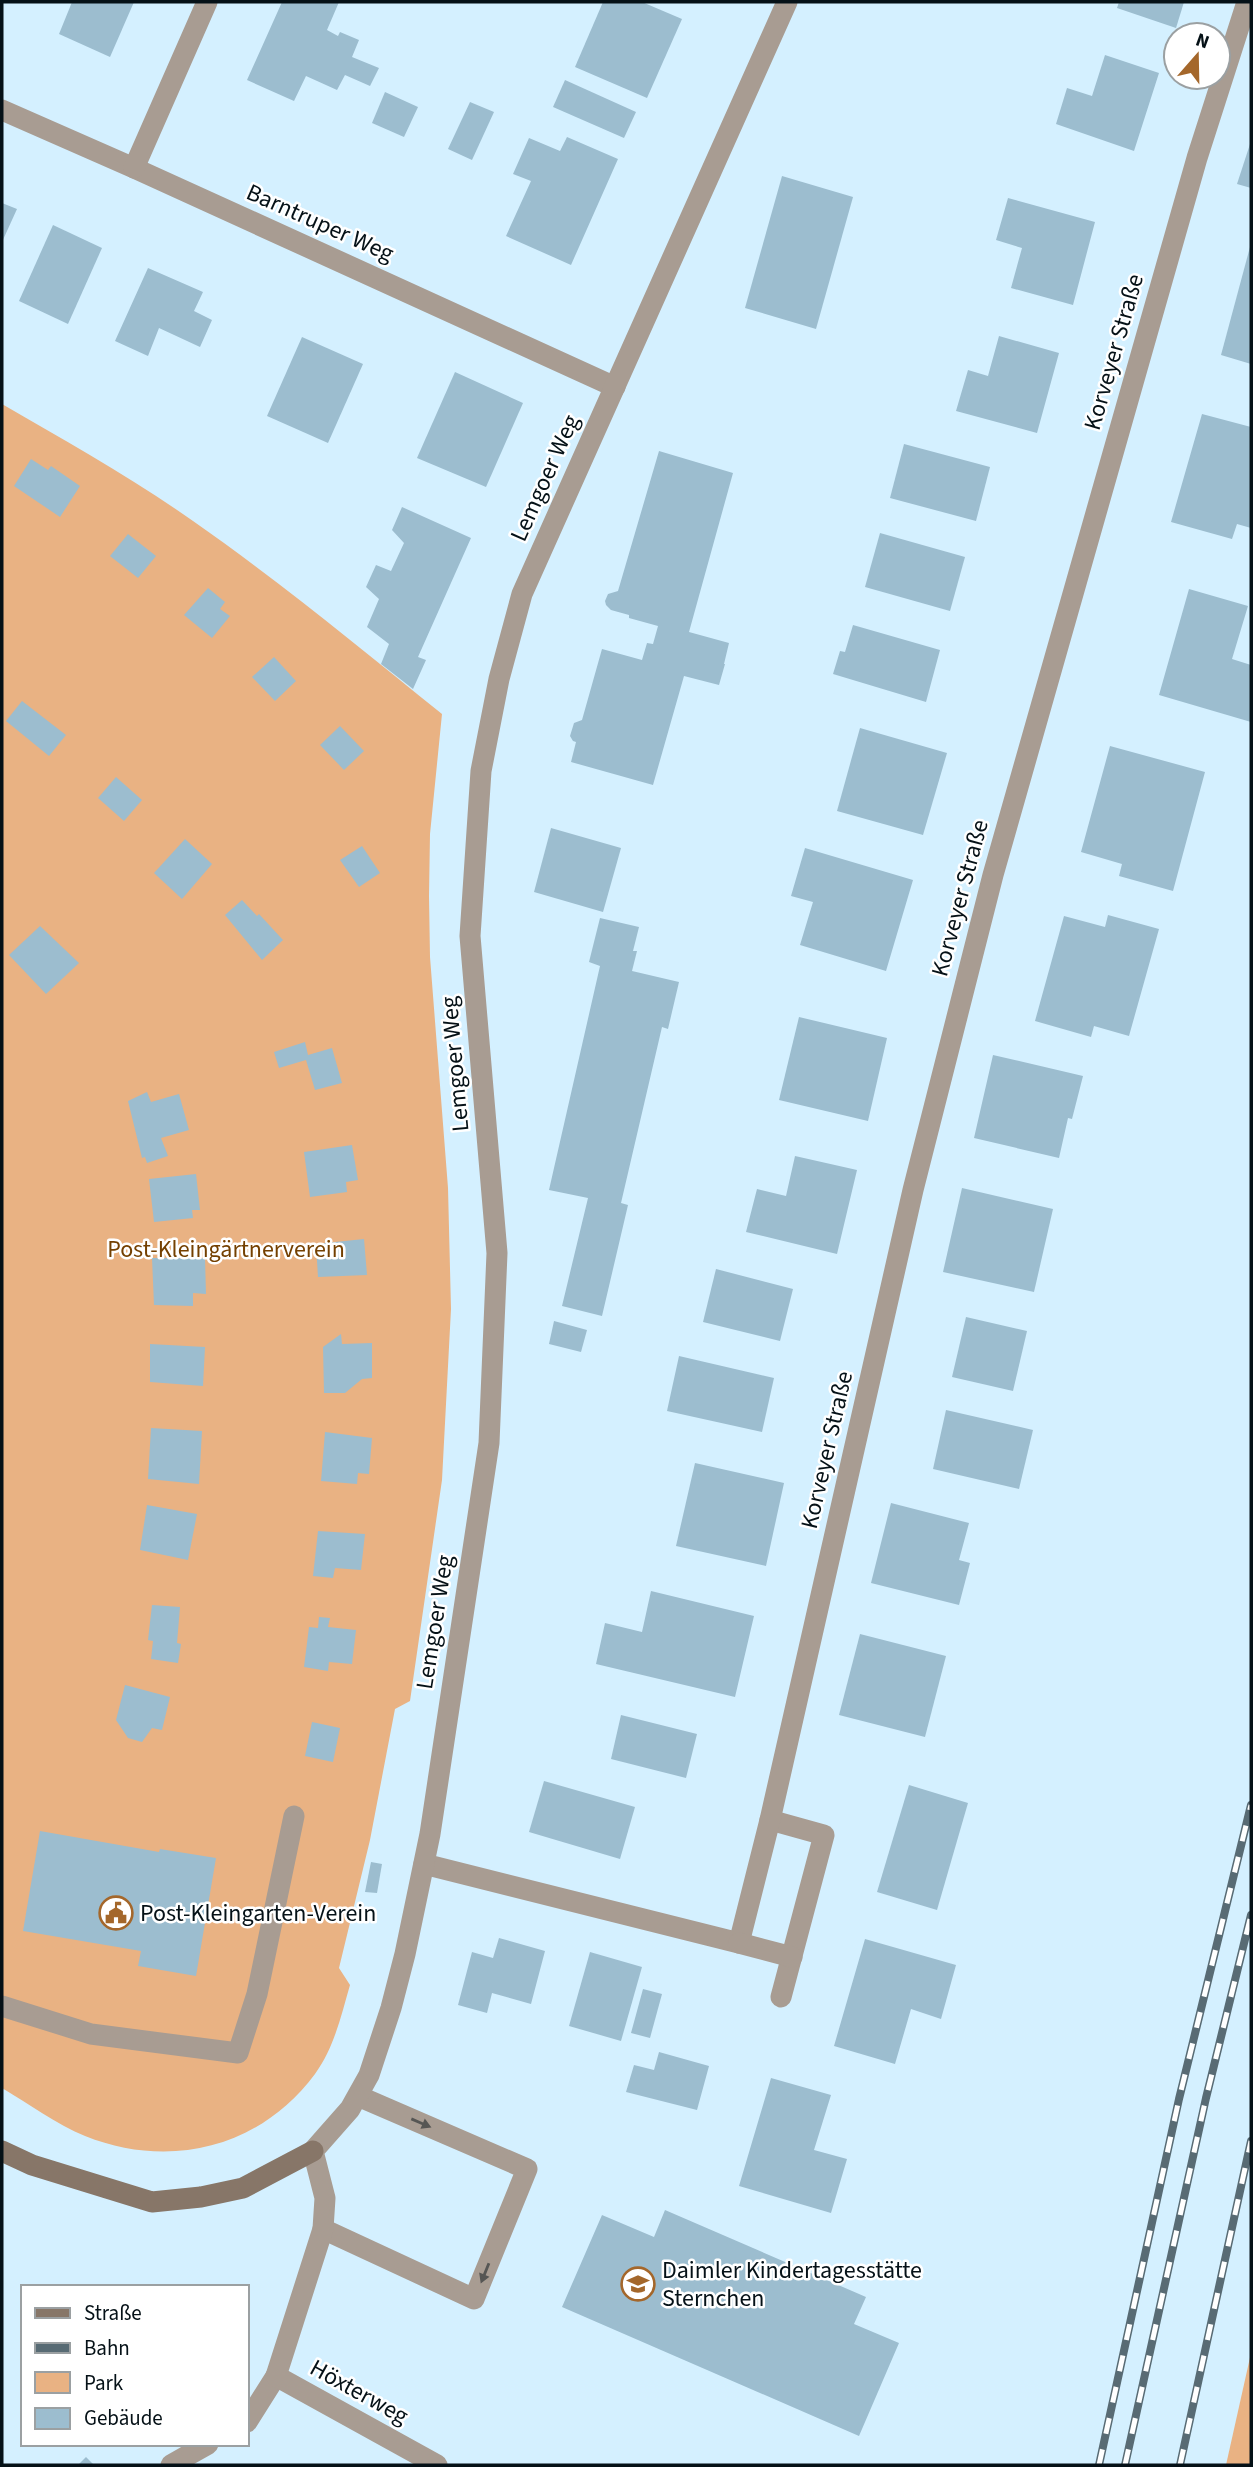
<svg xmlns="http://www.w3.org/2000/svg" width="1253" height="2467" font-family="'Source Sans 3',sans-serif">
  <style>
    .green { fill: #e9b283 }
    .building { fill: #9cbdcf }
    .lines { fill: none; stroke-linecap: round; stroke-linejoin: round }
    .lane { stroke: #a89c92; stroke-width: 21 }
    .street { stroke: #a89c92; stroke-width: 21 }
    .secondary { stroke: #877668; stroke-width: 21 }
    .rail-casing { stroke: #586b74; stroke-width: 8 }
    .rail { stroke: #fff; stroke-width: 5; stroke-dasharray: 16; stroke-linecap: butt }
    .oneway { fill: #565654 }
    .labels { text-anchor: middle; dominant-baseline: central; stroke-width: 5; stroke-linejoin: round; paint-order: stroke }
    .street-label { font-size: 24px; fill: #051117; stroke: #fff }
    .park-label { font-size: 24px; fill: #744001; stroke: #fff }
    .poi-label { font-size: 24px; fill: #051117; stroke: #fff; text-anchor: start }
  </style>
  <rect width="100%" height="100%" fill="#d4f0ff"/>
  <!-- green -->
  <g class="green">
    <path d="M2,404C66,441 132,478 193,521C279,581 360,648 442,714L430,834L429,896L430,957L448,1188L451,1309L442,1480L410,1701L395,1709L370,1840L339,1968L350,1985C341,2016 334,2048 315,2074C260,2148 170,2170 85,2136C56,2124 29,2104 2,2088Z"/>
    <polygon points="1251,2353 1251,2465 1226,2465"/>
  </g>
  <!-- building -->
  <g class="building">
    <polygon points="72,2 134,2 110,57 59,34"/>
    <polygon points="282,2 339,2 327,30 338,36 340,32 359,40 352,57 379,68 370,86 345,75 337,90 306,76 294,101 247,80"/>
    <polygon points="603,2 642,2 682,19 647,98 575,67"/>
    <polygon points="1119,2 1184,2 1176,28 1117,8"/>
    <polygon points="1105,55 1159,73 1134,151 1056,124 1067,88 1092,96"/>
    <polygon points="565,80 636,112 624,138 553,107"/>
    <polygon points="385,92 418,107 404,137 372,123"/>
    <polygon points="470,102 494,112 472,160 448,149"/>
    <polygon points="567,137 618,159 571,265 506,236 531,181 513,174 529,138 560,151"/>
    <polygon points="1251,141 1251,188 1237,184"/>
    <polygon points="782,176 853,197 816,329 745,308"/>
    <polygon points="1008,198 1095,222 1073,305 1011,288 1022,248 996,240"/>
    <polygon points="2,203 17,209 2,242"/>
    <polygon points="53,225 102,248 68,324 19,301"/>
    <polygon points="1250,247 1251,247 1251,364 1221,355"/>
    <polygon points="148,268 203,292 194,311 212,320 200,347 159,328 148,356 115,341"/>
    <polygon points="999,336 1059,353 1037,433 956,411 968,370 988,376"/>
    <polygon points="302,337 363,364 328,443 267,416"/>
    <polygon points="455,372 523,403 486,487 417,458"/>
    <polygon points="1202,414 1251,427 1251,528 1237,524 1232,539 1171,522"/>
    <polygon points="904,444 990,467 976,521 890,498"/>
    <polygon points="659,451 733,473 689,632 729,643 724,664 725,664 719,685 684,676 653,785 571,762 576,742 573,741 570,736 574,723 582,720 602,649 642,660 647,643 653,644 658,626 629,618 629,615 611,610 606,605 605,601 608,594 618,591"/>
    <polygon points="31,459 48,470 51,466 80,486 60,517 14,486"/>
    <polygon points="402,507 471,538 418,657 426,660 413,689 381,664 389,644 367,627 379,599 366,587 376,565 391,571 404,543 392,530"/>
    <polygon points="880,533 965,557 950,611 865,587"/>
    <polygon points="128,534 156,556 138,578 110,556"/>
    <polygon points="208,588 225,602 220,609 230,616 212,638 184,615"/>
    <polygon points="1189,589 1248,606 1232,659 1251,665 1251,722 1159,695"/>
    <polygon points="853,625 940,650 926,702 833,674 840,651 845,652"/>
    <polygon points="274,657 296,681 275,701 252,677"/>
    <polygon points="22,701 66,735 49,756 6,721"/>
    <polygon points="340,726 364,751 344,770 320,745"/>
    <polygon points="860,728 947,753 923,835 837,811"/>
    <polygon points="1110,746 1205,772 1173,891 1119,876 1122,864 1081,852"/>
    <polygon points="116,777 142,800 124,821 98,798"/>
    <polygon points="551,828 621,848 603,912 534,892"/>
    <polygon points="185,839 212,864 182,899 154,873"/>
    <polygon points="362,846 380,873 359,887 340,860"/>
    <polygon points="805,848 913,880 886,971 800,945 813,902 791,896"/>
    <polygon points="242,900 257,916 259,914 283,940 262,960 225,915"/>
    <polygon points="1108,915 1159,929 1129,1036 1094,1026 1091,1037 1035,1021 1064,916 1105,927"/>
    <polygon points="600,918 639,927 633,951 637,951 632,971 679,982 668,1029 662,1027 621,1203 628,1205 602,1316 562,1306 588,1198 549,1190 600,966 589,962"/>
    <polygon points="40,926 79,963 46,994 9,955"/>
    <polygon points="799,1017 887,1038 868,1121 779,1100"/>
    <polygon points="305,1042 308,1055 332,1048 342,1083 315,1090 306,1060 279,1068 274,1052"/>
    <polygon points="993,1055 1083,1076 1072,1119 1068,1118 1059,1158 974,1138"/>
    <polygon points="147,1092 151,1102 179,1094 189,1130 161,1138 168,1156 147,1163 145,1157 142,1158 128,1101"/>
    <polygon points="352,1145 358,1180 346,1182 347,1192 310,1197 304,1152"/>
    <polygon points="795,1156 857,1170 837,1254 746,1232 757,1189 786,1196"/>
    <polygon points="196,1174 200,1210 192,1210 193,1218 154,1222 149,1179"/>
    <polygon points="962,1188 1053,1209 1034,1292 943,1272"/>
    <polygon points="364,1239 367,1275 318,1277 316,1244"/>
    <polygon points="152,1258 205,1258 206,1294 193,1293 193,1306 154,1305"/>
    <polygon points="716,1269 793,1289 780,1341 703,1322"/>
    <polygon points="966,1317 1027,1331 1013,1391 952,1377"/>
    <polygon points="554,1321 587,1330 581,1352 549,1344"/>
    <polygon points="341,1334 342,1344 372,1343 372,1378 362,1379 345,1393 324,1393 323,1347"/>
    <polygon points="150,1344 205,1347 203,1386 150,1382"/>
    <polygon points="679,1356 774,1378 762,1432 667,1411"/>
    <polygon points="946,1410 1033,1430 1019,1489 933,1469"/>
    <polygon points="151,1428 202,1431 199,1484 148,1479"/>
    <polygon points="325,1432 372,1438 369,1474 358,1473 357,1484 321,1481"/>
    <polygon points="695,1463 784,1483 766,1566 676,1546"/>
    <polygon points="891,1503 969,1523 959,1560 970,1563 959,1605 871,1583"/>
    <polygon points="147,1505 197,1514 188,1560 140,1550"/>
    <polygon points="318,1531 365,1534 361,1570 335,1568 333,1578 313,1576"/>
    <polygon points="651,1591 754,1616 735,1697 596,1664 605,1623 642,1632"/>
    <polygon points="152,1605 180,1607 177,1643 181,1644 178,1663 151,1659 153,1641 148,1640"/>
    <polygon points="319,1617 330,1618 328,1627 356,1630 352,1664 329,1662 328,1671 304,1667 309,1627 318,1628"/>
    <polygon points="860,1634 946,1656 925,1737 839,1715"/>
    <polygon points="125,1685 170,1697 162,1730 152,1728 142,1742 128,1738 116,1720"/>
    <polygon points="621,1715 697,1734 686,1778 611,1759"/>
    <polygon points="312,1722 340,1728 333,1762 305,1756"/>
    <polygon points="544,1781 635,1807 620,1859 529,1832"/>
    <polygon points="909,1785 968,1803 937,1910 877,1892"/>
    <polygon points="40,1831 159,1852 160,1849 216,1858 196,1976 138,1966 141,1951 23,1931"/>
    <polygon points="371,1862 382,1864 377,1893 365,1892"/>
    <polygon points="499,1938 545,1951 531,2004 492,1993 487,2013 458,2005 472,1952 493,1958"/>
    <polygon points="865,1939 956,1965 941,2019 911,2009 895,2064 834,2046"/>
    <polygon points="590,1952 642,1967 621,2041 569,2026"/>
    <polygon points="643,1989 662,1994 650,2038 631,2033"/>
    <polygon points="659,2052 709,2066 697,2110 626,2092 634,2065 654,2070"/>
    <polygon points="771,2078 831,2095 814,2150 847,2159 831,2213 739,2186"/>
    <polygon points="665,2210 866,2297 854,2324 899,2343 859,2436 562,2307 602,2215 654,2237"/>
    <polygon points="86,2457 94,2465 78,2465"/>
  </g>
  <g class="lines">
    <!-- lane -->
    <g class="lane">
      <polyline points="2,2006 91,2034 238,2053 257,1994 294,1816"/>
      <polyline points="323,2229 474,2299 527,2169 358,2096"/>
      <polyline points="247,2422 276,2376"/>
      <polyline points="171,2465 208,2444"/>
    </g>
    <!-- street -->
    <g class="street">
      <polyline points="2,110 134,168 615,387"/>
      <polyline points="134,168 207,2"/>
      <polyline points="770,1820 824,1835 781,1997"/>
      <polyline points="424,1864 739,1943 770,1820 913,1190 993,875 1197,158 1247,2"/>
      <polyline points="739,1943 792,1957"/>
      <polyline points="437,2465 276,2376 323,2229 325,2198 313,2151 350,2109 369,2075 391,2008 405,1954 430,1834 489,1443 497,1253 470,936 481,771 499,679 522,594 787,2"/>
    </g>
    <!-- secondary -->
    <polyline class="secondary" points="2,2151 32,2165 152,2202 201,2197 243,2188 313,2151"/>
    <defs>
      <g id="rail">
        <polyline points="1099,2465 1179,2099 1251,1805"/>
        <polyline points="1125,2465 1206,2098 1251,1915"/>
        <polyline points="1180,2465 1251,2141"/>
      </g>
    </defs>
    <!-- rail casing -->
    <use href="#rail" class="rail-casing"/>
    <!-- rail -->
    <use href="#rail" class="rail"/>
  </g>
  <!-- one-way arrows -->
  <defs><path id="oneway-solid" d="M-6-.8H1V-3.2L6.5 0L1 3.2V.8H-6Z" transform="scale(1.75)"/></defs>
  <g class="oneway">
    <use href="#oneway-solid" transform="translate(421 2123) rotate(23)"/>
    <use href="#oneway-solid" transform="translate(485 2273) rotate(112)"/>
  </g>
  <!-- icons -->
  <defs>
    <symbol id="civic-ring" viewBox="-11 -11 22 22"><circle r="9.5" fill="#fff" stroke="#a4672b" stroke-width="1.5"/><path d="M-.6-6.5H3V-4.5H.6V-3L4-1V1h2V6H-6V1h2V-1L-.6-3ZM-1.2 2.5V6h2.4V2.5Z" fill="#a4672b"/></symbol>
    <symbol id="school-ring" viewBox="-11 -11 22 22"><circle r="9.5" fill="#fff" stroke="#a4672b" stroke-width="1.5"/><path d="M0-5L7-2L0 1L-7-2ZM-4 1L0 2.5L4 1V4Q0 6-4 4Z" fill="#a4672b"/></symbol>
  </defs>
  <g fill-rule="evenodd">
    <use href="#civic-ring" x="97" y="1894" width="38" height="38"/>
    <use href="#school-ring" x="619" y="2265" width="38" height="38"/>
  </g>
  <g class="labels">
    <!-- street labels -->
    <g class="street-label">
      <text transform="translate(320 223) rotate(24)">Barntruper Weg</text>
      <text transform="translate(1114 352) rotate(-74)">Korveyer Straße</text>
      <text transform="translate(545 478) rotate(-66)">Lemgoer Weg</text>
      <text transform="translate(960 898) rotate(-75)">Korveyer Straße</text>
      <text transform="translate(455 1064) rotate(-95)">Lemgoer Weg</text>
      <text transform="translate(827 1450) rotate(-77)">Korveyer Straße</text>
      <text transform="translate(435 1622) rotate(-81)">Lemgoer Weg</text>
      <text transform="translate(359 2392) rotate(29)">Höxterweg</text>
    </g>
    <!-- park labels -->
    <g class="park-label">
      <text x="226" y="1249">Post-Kleingärtnerverein</text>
    </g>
    <!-- poi labels -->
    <g class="poi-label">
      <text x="140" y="1913">Post-Kleingarten-Verein</text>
      <text x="662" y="2270">Daimler Kindertagesstätte<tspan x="662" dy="28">Sternchen</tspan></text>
    </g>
  </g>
  <!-- border -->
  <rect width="1253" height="2467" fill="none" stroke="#051117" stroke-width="7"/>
  <!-- legend -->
  <rect x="21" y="2285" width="228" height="161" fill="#ffffff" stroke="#9ba0a2" stroke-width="2"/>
  <rect x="35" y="2308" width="35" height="10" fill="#877668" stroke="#9ba0a2" stroke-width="2"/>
  <text x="84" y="2320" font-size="21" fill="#051117">Straße</text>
  <rect x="35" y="2343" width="35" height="10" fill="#586b74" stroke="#9ba0a2" stroke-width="2"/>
  <text x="84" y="2355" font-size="21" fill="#051117">Bahn</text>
  <rect x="35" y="2372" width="35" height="21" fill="#e9b283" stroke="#9ba0a2" stroke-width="2"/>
  <text x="84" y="2390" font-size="21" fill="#051117">Park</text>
  <rect x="35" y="2408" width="35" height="21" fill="#9cbdcf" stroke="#9ba0a2" stroke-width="2"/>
  <text x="84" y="2425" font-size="21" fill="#051117">Gebäude</text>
  <!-- north arrow -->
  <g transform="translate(1197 56) rotate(20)"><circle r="33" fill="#ffffff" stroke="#9ba0a2" stroke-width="2"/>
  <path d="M0-5L12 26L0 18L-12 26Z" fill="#a4672b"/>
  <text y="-10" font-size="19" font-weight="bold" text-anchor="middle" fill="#051117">N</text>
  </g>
</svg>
